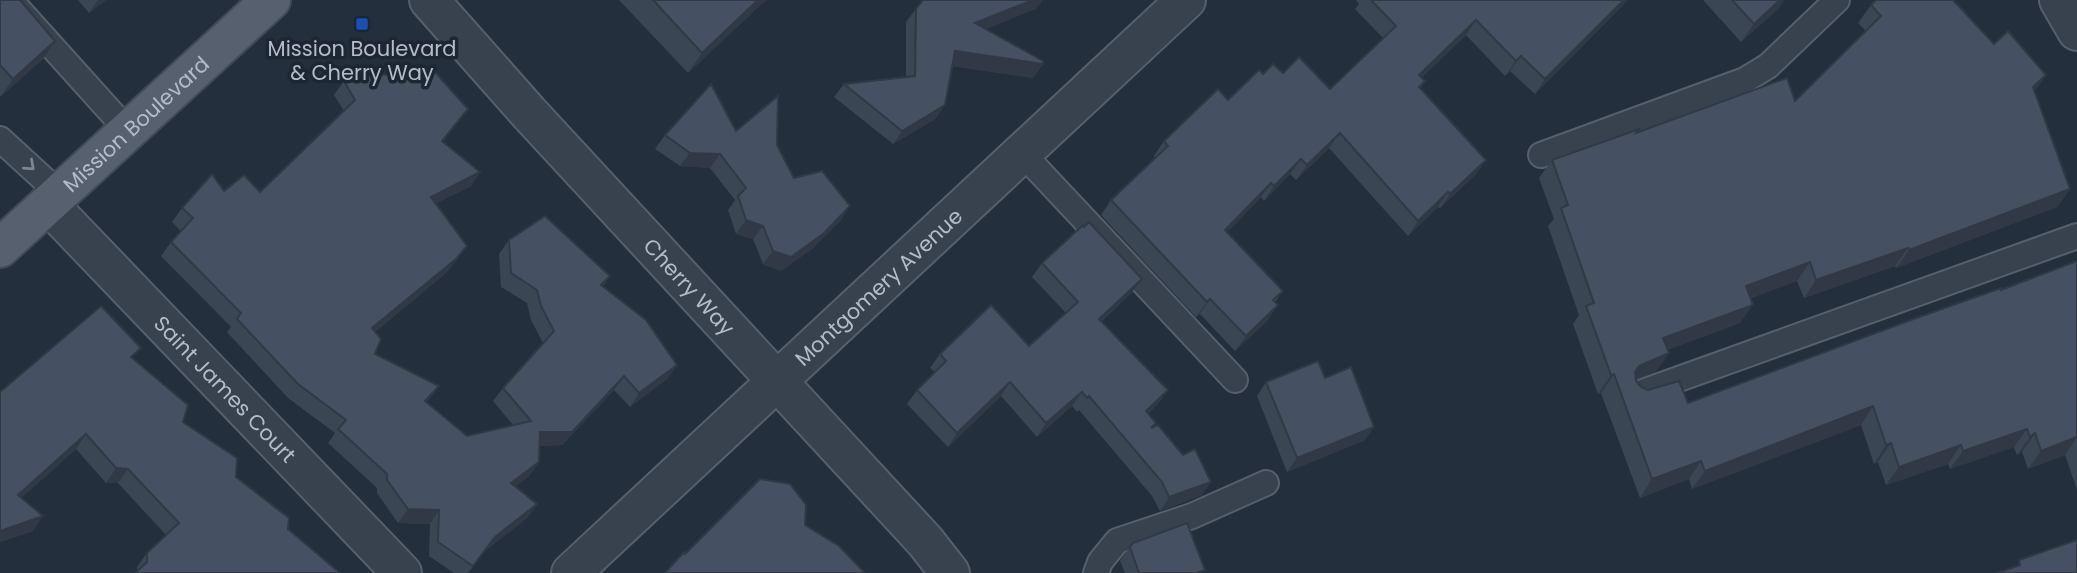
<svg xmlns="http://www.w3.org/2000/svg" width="2077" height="573" font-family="Poppins,sans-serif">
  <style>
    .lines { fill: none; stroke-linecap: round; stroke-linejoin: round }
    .service-casing { stroke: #565f6c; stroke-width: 28 }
    .minor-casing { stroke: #565f6c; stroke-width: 42 }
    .primary-casing { stroke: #414a57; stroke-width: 42 }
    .service { stroke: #38414e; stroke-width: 24 }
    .minor { stroke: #38414e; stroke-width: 38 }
    .primary { stroke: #56606e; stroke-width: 38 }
    .wall { fill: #3b4654 }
    .shaded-wall { fill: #303945 }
    .building { fill: #455162; stroke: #303945; stroke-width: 2 }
    .oneway { stroke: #7c8592 }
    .transit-dot { fill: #1a4fb4; stroke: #1d2633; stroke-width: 2.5 }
    .labels { text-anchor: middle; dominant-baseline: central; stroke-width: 7; stroke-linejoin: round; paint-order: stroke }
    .poi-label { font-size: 21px; fill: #b4bcc9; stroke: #1d2633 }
    .street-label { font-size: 21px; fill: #b4bcc9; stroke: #1d2633 }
  </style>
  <rect width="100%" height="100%" fill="#242f3e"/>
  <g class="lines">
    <defs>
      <g id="service">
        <polyline points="10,0 128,131"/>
        <polyline points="0,139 59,193"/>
        <polyline points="1022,153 1235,380"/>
        <polyline points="1541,155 1745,80 1768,66 1837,0"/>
        <polyline points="1637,394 2077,236"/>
        <polyline points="1096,573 1100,562 1117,541 1192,516 1266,483"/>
      </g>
      <g id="minor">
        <path id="s1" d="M429,0L529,113L925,541L950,573"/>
        <polyline points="2059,0 2077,31"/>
        <path id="s2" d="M48,204L402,573"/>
        <path id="s3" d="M571,573L1186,0"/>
      </g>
      <g id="primary">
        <path id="s4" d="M0,248L271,0"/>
      </g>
    </defs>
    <!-- service casing -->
    <use href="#service" class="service-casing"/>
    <!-- minor casing -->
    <use href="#minor" class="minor-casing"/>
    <!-- primary casing -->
    <use href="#primary" class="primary-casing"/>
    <!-- service -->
    <use href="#service" class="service"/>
    <!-- minor -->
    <use href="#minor" class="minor"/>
    <!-- primary -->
    <use href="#primary" class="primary"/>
  </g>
  <!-- wall -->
  <g class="wall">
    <polygon points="0,0 55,41 43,59 0,97"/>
    <polygon points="78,0 106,0 89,13"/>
    <polygon points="619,0 766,0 688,73"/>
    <polygon points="1356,0 1627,0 1623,5 1535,94 1510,71 1505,76 1466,35 1422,77 1425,81 1420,89 1486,160 1475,175 1440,208 1438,207 1408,236 1329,148 1296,180 1290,174 1264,201 1261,197 1227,232 1283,291 1275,302 1268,320 1235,351 1200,314 1196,317 1101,215 1111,200 1155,158 1154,156 1164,141 1228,100 1263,74 1283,73 1330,89 1383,38 1355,9 1359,4"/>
    <polygon points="1703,0 1784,0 1779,8 1741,42"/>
    <polygon points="1871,5 1994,44 2046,75 2034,91 2070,189 2057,207 1896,268 1895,266 1804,298 1797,281 1751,298 1740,323 1667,350 1669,353 1656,371 1636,380 1636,381 1641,387 1688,403 2077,261 2077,490 2065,455 2028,469 2022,452 2017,455 2014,447 1950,469 1948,464 1886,485 1878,462 1874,464 1861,425 1692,489 1689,479 1640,498 1601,393 1598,394 1573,324 1579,315 1548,226 1554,219 1539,178 1552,160 1639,129 1637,132 1795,101 1866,31 1858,23"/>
    <polygon points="1037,8 986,29 1043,64 1033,78 952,66 945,105 935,119 893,144 834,97 844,84 906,77 906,22 916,9"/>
    <polygon points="379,75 468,109 443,142 480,172 471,186 436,203 457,259 446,273 375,332 375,354 429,400 427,402 467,436 513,425 493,401 503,388 543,343 531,320 527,303 501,287 499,254 509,240 610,276 603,286 677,365 667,379 630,407 614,390 562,445 540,446 539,462 529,476 515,486 537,504 527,518 485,551 468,573 454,573 429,556 430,524 398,523 377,493 377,488 328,443 335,433 288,398 227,332 231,327 161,256 171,242 181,231 172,222 182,208 224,191 260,192 344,111 334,95 344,81"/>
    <polygon points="736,131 777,145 794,178 841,220 813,248 781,271 763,264 753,239 736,234 728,210 735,200 710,168 680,166 655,149 665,135"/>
    <polygon points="1042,263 1142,279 1132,292 1102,321 1168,390 1158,403 1148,414 1153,427 1202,495 1160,511 1152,496 1079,410 1077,412 1072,406 1037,437 1001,396 948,447 907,404 917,390 935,372 930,368 940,354 1029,346 1066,313 1032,277"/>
    <polygon points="133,359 183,422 236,477 289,518 137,571 137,567 147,553 166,535 118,483 106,483 76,449 21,498 33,531 0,542 0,392"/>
    <polygon points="1325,378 1365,440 1287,472 1257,396 1266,382"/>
    <polygon points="1133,543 1202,573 1125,573 1120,561"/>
  </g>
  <!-- shaded-wall -->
  <g class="shaded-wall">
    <polygon points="98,0 106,0 89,13"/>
    <polygon points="758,0 766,0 688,73 702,53"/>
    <polygon points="1033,0 1043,0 1037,8 966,37 975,23"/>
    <polygon points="1624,0 1627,0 1623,5 1535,94 1545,79"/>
    <polygon points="1780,0 1784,0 1779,8 1741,42 1754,24"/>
    <polygon points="1476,20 1466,35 1409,90 1419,75"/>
    <polygon points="55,41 43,59 0,97 13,79"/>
    <polygon points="955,51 1043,64 1033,78 945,65"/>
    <polygon points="1521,56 1510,71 1505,76 1516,61"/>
    <polygon points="2046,75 2033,94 2033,87"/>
    <polygon points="945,105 935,119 893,144 902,131"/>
    <polygon points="468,109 458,122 432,155 442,141"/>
    <polygon points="1340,133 1329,148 1296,180 1307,165"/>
    <polygon points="690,153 720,154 710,168 680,166"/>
    <polygon points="1301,159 1290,174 1264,201 1274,186"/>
    <polygon points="1486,160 1475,175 1440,208 1450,194"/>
    <polygon points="480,172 471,186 421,211 431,197"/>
    <polygon points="1271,183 1261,197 1215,245 1225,230"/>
    <polygon points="2070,189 2057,207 1896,268 1909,250"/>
    <polygon points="1448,192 1438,207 1408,236 1418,221"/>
    <polygon points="850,206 841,220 813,248 781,271 763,264 773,251"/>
    <polygon points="746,220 763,226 753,239 736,234"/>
    <polygon points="467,246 446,273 363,342 372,328"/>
    <polygon points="1908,248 1895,266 1804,298 1816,280"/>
    <polygon points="1810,262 1797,281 1734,304 1746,286"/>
    <polygon points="1142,279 1132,292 1089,332 1099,319"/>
    <polygon points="1210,299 1200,314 1196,317 1207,302"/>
    <polygon points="1278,305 1268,320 1235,351 1246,336"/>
    <polygon points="1753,305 1740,323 1650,356 1663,338"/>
    <polygon points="1669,353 1656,371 1626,384 1639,366"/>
    <polygon points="677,365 667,379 630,407 639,393"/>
    <polygon points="1614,374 1601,393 1598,394 1611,375"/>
    <polygon points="624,376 614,390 562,445 530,446 540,432"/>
    <polygon points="1010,382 1001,396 948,447 957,433"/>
    <polygon points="439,386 429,400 416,415 425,401"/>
    <polygon points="1168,390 1158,403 1136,425 1146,411"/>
    <polygon points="1082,392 1072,406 1037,437 1046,423"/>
    <polygon points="1873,406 1861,425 1692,489 1705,471"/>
    <polygon points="1374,427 1365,440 1287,472 1297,458"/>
    <polygon points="2027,429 2014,447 1950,469 1963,451"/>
    <polygon points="2035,433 2022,452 2017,455 2030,437"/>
    <polygon points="86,434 76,449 8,510 18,495"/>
    <polygon points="2077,437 2065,455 2028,469 2041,451"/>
    <polygon points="1891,443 1878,462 1874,464 1886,445"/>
    <polygon points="1961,445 1948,464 1886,485 1899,467"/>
    <polygon points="1701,461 1689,479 1640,498 1652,479"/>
    <polygon points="539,462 529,476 502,497 511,483"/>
    <polygon points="116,468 128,469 118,483 106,483"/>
    <polygon points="1211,482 1202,495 1160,511 1169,497"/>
    <polygon points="537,504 527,518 485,551 468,573 495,537"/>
    <polygon points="408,509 439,510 430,524 398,523"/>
    <polygon points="43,516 33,531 0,542 0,531"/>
  </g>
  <!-- building -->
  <g class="building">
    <polygon points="0,0 20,0 55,41 13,79 0,65"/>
    <polygon points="653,0 758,0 702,53"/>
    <polygon points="923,0 1033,0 975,23 1043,61 1043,64 955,51 945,105 902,131 844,84 915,76 916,9"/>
    <polygon points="1371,0 1624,0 1545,79 1521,56 1516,61 1476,20 1419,75 1425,81 1419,87 1486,160 1450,194 1448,192 1418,221 1340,133 1307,165 1301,159 1274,186 1271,183 1225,230 1283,291 1273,300 1278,305 1246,336 1210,299 1207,302 1111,200 1168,146 1164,141 1218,89 1228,100 1259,70 1263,74 1273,64 1283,73 1299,57 1330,89 1396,26"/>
    <polygon points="1732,0 1780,0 1754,24"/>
    <polygon points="1876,0 1953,0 1994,44 2008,31 2046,75 2033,87 2070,189 1909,250 1908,248 1816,280 1810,262 1746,286 1753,305 1663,338 1669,353 1639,366 1635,372 1636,381 1641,387 1648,390 1679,381 1688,403 1908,321 2001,288 2001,290 2077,261 2077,437 2041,451 2035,433 2030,437 2027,429 1963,451 1961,445 1899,467 1891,443 1886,445 1873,406 1705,471 1701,461 1652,479 1614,374 1611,375 1586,306 1594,303 1561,208 1568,205 1552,160 1639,129 1636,133 1787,78 1795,101 1881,16 1871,5"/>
    <polygon points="367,66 379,75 435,72 468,109 442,141 480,172 431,197 467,246 456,259 372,328 381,339 375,354 439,386 425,401 467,436 531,421 503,388 554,331 541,306 537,290 511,273 509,240 545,216 610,276 601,285 646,320 677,365 639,393 624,376 572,432 540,432 539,462 511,483 537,504 495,537 473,566 438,542 439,510 408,509 387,480 387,474 338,429 346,420 298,384 237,319 241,313 171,242 193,218 182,208 212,174 224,191 244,175 260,192 355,100 344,81"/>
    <polygon points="711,84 736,131 778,96 777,145 794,178 822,171 850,206 823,234 791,257 773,251 763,226 746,220 738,196 746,188 720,154 690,153 665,135"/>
    <polygon points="1089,222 1142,279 1099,319 1168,390 1146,411 1156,423 1151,428 1158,425 1183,455 1195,449 1211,482 1169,497 1162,482 1089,396 1087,398 1082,392 1046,423 1010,382 957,433 917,390 946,361 940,354 991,305 1029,346 1078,302 1042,263 1083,225 1084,227"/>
    <polygon points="101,306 141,348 131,357 188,405 183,422 237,458 236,477 289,518 288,529 340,573 135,573 147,562 147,553 179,523 128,469 116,468 86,434 18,495 43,516 0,531 0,392"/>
    <polygon points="1318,361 1325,378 1351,367 1374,427 1297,458 1266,382"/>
    <polygon points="760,479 790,484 806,505 805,525 839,546 865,573 665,573 684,552 685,554"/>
    <polygon points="1187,523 1205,570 1196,573 1139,573 1130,547 1133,543"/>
    <polygon points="2077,540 2077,573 1997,573 2020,565 2019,560"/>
  </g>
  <!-- one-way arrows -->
  <defs><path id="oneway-chevron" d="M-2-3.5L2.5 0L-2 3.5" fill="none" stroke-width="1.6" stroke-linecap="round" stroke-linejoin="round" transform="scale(1.75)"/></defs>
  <use class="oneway" href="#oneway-chevron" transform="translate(30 166) rotate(42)"/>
  <!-- markers -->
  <rect class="transit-dot" x="355" y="17" width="14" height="14" rx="3.5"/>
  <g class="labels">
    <!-- poi labels -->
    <g class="poi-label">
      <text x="362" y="48">Mission Boulevard<tspan x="362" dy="24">&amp; Cherry Way</tspan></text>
    </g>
    <!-- street labels -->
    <g class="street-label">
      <text stroke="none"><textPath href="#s4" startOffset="184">Mission Boulevard</textPath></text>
      <text stroke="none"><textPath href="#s1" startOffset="387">Cherry Way</textPath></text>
      <text stroke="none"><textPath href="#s3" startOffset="420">Montgomery Avenue</textPath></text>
      <text stroke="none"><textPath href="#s2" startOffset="256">Saint James Court</textPath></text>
    </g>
  </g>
</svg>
